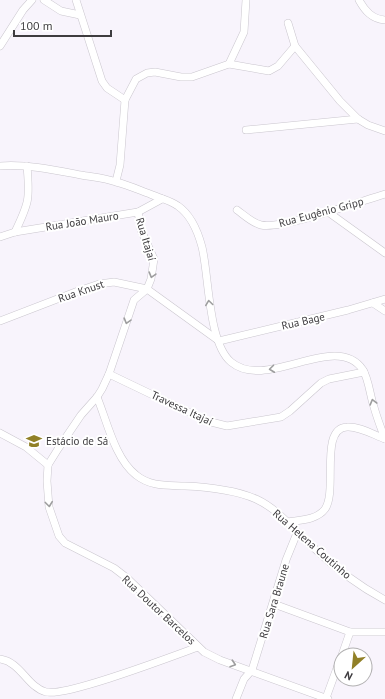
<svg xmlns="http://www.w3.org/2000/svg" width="385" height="699" font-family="'PT Sans',sans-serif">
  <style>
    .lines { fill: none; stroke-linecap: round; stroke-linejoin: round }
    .street-casing { stroke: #cac6ce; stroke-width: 8 }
    .street { stroke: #fff; stroke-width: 7 }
    .oneway { stroke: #9e9e9f }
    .labels { text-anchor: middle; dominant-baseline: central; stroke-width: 4; stroke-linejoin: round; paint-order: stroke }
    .street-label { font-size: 11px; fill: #3e3c3f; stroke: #fff }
    .poi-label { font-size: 11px; fill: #3e3c3f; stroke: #fff; text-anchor: start }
  </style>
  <rect width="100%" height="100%" fill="#f8f4fc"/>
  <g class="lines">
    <defs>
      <g id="street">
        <polyline points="44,0 61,11 80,15"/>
        <polyline points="76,0 102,81 107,88 125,100"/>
        <path d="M359,0C365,11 372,19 385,20"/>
        <polyline points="288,23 295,46 340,101 358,119 368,125 385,131"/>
        <polyline points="0,46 23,10 32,0"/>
        <polyline points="229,64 269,71 278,66 295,46"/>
        <polyline points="246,130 358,119"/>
        <path d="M0,166C27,164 55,170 81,175C92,177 105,178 116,182C128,185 139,190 150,194C159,198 170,200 178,206C191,215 198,232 202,247C209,275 208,343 231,362C267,392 336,330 363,370C369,380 370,396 374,407C377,418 381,428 385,439"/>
        <polyline points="116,181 120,165 125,100 136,79 147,73 155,72 181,77 192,77 229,64 244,32 246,0"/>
        <path d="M237,210C244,215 252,223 261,225C281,230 361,201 385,194"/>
        <polyline points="138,212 141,230 154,259 151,279 147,289 134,300 109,374 102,389 97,397 81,415 58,449 48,465 47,481 49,507 59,536 65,543 114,568 127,578 204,652 220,660 328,699"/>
        <polyline points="328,212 385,253"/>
        <path d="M15,232C29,203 30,199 27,166"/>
        <polyline points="0,237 15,232 138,212 162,199"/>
        <polyline points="373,303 385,311"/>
        <polyline points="0,321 78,291 99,284 114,282 147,289 219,341"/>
        <polyline points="219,341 348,310 385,299"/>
        <polyline points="109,374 207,421 227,426 281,417 290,411 321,383 329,379 364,372"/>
        <path d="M97,397C107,421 115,459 136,475C151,487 167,485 185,486C208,487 235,490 256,499C280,510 295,532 314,548C335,568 359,586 385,600"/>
        <polyline points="0,433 26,447 48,465"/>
        <path d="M288,522C300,520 317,520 325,509C338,491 319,428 347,427C359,426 374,435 385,439"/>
        <polyline points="274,604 350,632"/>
        <polyline points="342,655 350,632 385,632"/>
        <path d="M0,659C21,662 27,687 46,692C66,697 173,656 198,647"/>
        <polyline points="326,698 341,657"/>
        <polyline points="236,699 244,679 252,670 286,560 297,533"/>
      </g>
    </defs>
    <!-- street casing -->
    <use href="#street" class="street-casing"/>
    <!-- street -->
    <use href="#street" class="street"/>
  </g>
  <!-- one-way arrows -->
  <defs><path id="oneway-chevron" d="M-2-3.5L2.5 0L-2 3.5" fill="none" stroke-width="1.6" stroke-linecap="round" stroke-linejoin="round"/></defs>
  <g class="oneway">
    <use href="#oneway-chevron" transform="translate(152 275) rotate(106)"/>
    <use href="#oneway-chevron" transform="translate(209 303) rotate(-98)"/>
    <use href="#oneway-chevron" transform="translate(127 321) rotate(106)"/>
    <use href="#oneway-chevron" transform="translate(272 369) rotate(173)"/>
    <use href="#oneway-chevron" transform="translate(373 402) rotate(-105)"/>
    <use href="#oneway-chevron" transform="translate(49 504) rotate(83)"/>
    <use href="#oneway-chevron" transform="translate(233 664) rotate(18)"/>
  </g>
  <!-- icons -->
  <defs>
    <symbol id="university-bare" viewBox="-9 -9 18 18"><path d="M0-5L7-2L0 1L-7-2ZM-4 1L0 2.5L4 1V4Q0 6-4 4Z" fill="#918027" stroke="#fff" stroke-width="2.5" paint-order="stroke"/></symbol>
  </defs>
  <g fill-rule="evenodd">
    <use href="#university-bare" x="23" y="430" width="22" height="22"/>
  </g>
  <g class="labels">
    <!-- street labels -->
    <g class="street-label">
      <text transform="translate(321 212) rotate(-15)">Rua Eugênio Gripp</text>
      <text transform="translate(82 221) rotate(-9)">Rua João Mauro</text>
      <text transform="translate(146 239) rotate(73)">Rua Itajaí</text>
      <text transform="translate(81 291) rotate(-19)">Rua Knust</text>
      <text transform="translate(303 321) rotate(-13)">Rua Bage</text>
      <text transform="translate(182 408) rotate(25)">Travessa Itajaí</text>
      <text transform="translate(312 544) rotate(41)">Rua Helena Coutinho</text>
      <text transform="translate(274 601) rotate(-73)">Rua Sara Braune</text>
      <text transform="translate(159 610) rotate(43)">Rua Doutor Barcelos</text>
    </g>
    <!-- poi labels -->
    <g class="poi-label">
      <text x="46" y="441">Estácio de Sá</text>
    </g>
  </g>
  <!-- north arrow -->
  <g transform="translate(353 667) rotate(207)"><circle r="19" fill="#ffffff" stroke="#b2b1b2"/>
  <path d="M0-3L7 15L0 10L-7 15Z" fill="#918027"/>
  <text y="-6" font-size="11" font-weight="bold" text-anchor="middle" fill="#3e3c3f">N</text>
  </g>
  <!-- scale -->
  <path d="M14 30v6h97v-6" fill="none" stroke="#3e3c3f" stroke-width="2"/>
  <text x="20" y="30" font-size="12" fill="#3e3c3f" stroke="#ffffff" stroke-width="3" paint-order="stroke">100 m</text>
</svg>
